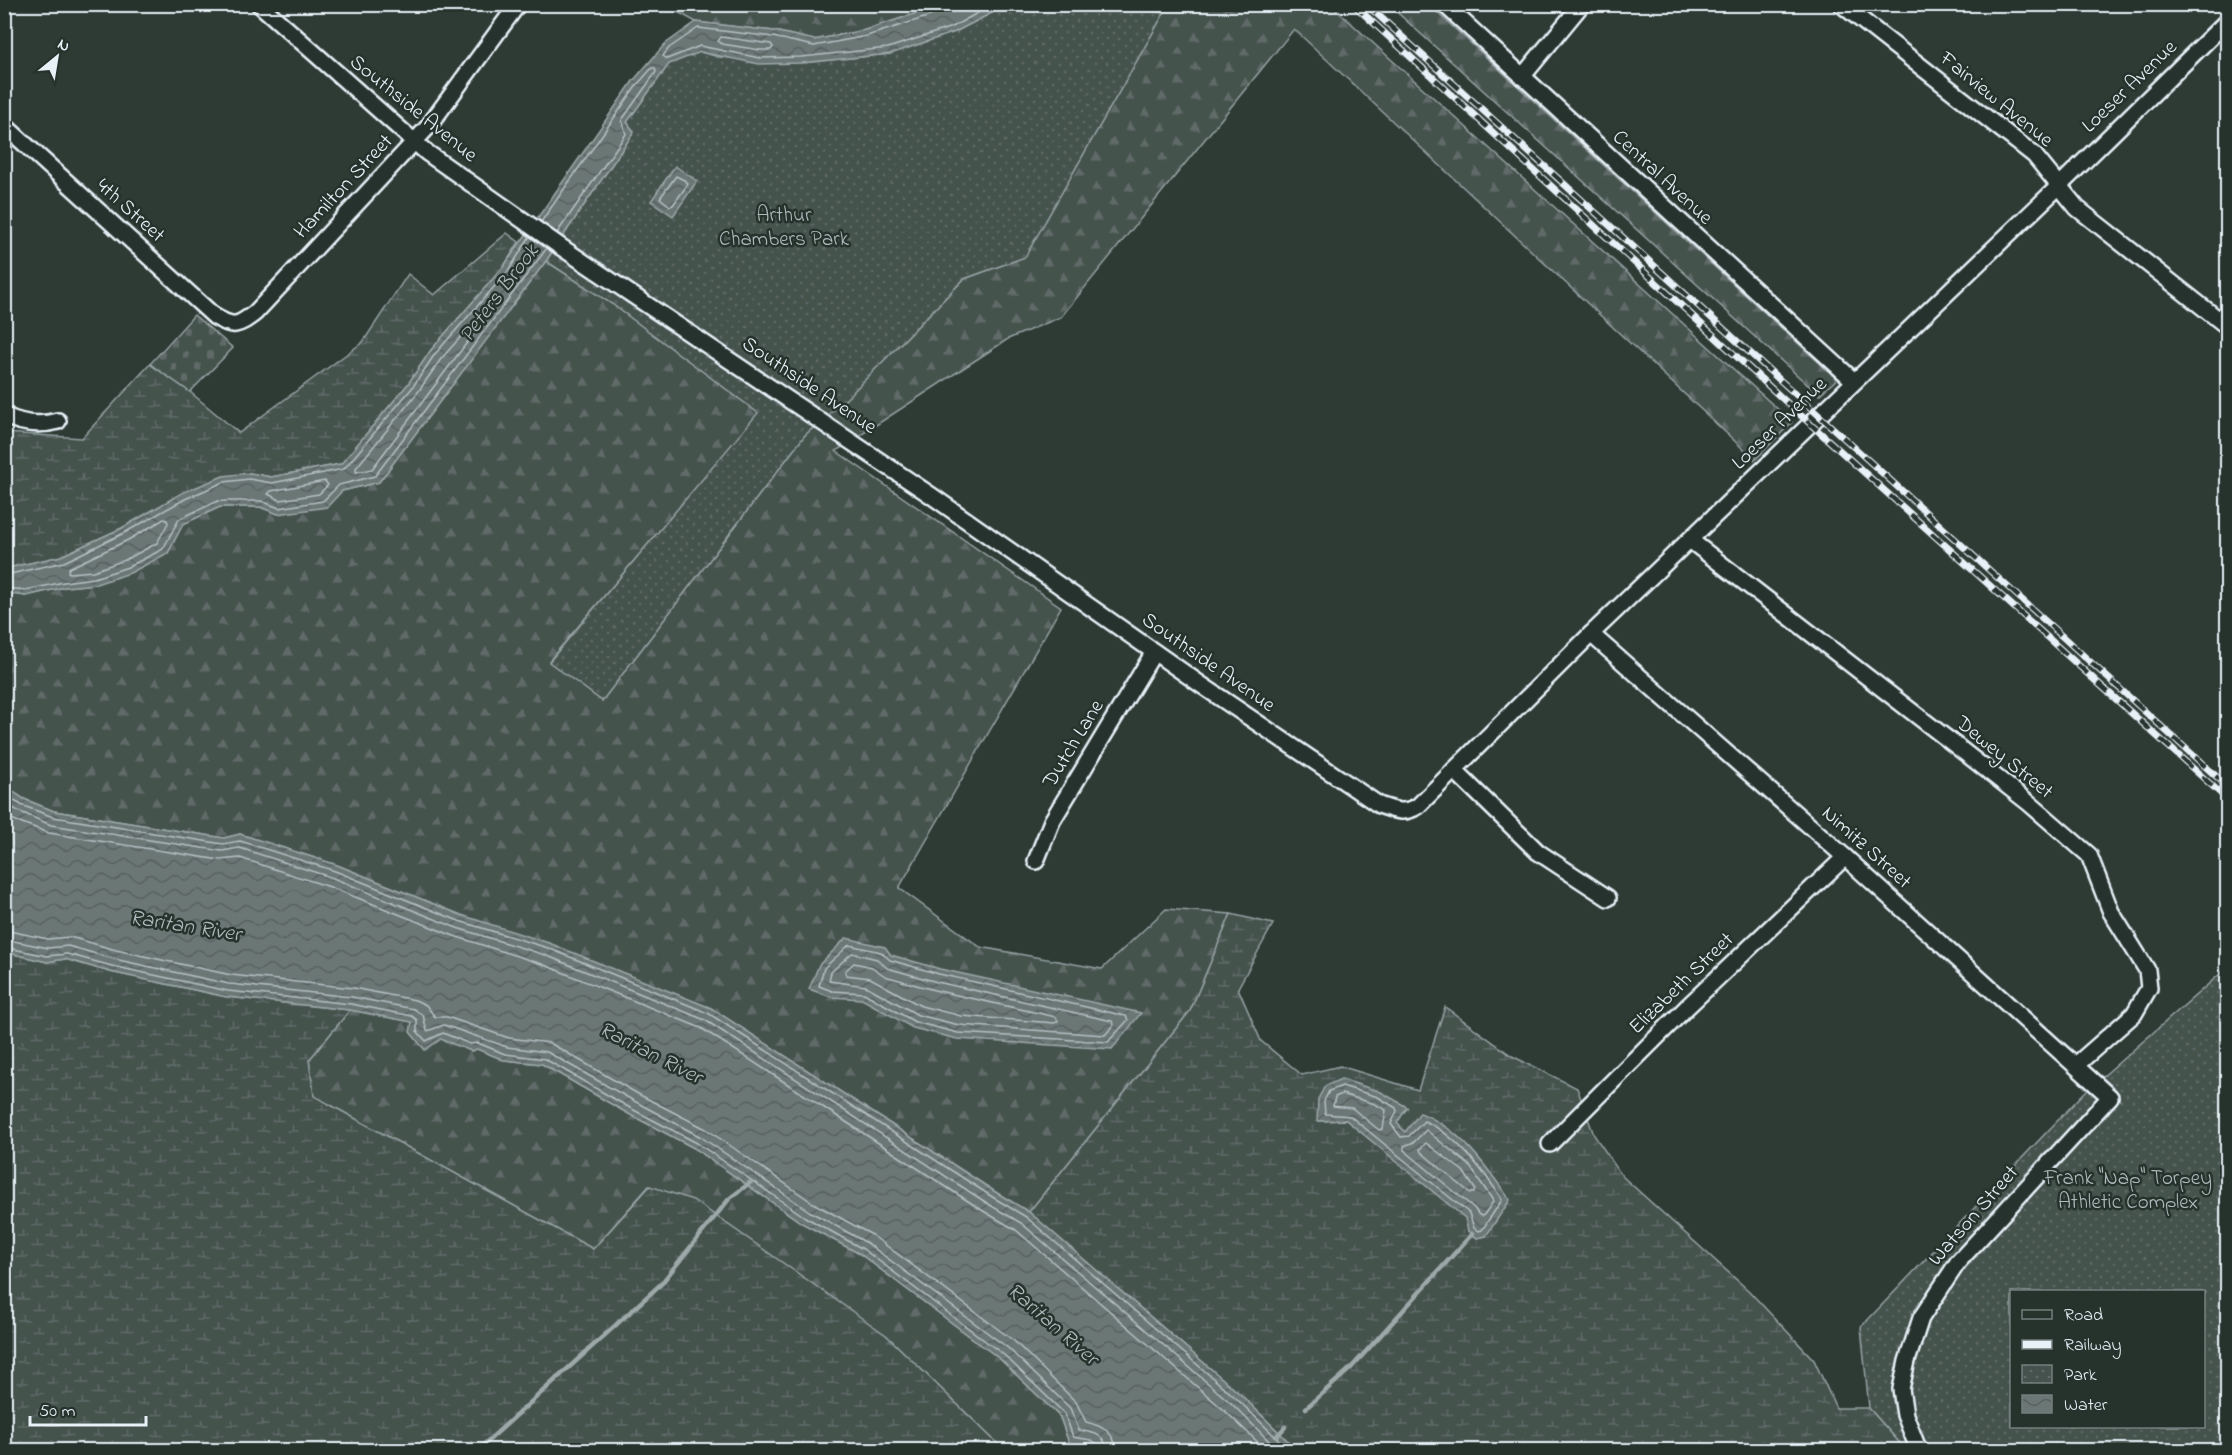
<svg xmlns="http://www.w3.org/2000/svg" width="2232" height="1455" font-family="'Indie Flower',sans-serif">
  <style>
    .forest { fill: url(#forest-firs); stroke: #96a2a3; stroke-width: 1.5 }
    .wetland { fill: url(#wetland-marsh); stroke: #96a2a3; stroke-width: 1.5; fill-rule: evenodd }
    .cemetery { fill: url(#cemetery-stones); stroke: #96a2a3; stroke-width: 1.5 }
    .park { fill: url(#park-dots); stroke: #96a2a3; stroke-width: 1.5; fill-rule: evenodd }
    .water { fill: url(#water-waves); stroke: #9da8a9; stroke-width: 1.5 }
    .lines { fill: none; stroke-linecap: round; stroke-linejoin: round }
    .shore { stroke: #b6c0c4; stroke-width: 1.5 }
    .stream { stroke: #9da8a9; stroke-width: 4.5 }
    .minor-casing { stroke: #e8f1f8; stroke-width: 20 }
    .minor { stroke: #26332d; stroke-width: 15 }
    .rail-casing { stroke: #e8f1f8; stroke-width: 7 }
    .rail { stroke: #26332d; stroke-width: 4.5; stroke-dasharray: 14; stroke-linecap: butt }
    .labels { text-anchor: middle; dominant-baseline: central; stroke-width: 5; stroke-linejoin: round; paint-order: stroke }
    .street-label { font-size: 21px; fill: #e8f1f8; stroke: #26332d }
    .park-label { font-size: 21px; fill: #afb9bc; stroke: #26332d }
    .water-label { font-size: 22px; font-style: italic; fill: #b0babd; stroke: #26332d }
  </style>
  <defs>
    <pattern id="forest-firs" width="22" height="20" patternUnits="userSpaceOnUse" patternTransform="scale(1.5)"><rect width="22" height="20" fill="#45524e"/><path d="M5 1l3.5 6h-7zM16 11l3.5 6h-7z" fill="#606b68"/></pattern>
    <pattern id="wetland-marsh" width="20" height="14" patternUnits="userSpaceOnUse" patternTransform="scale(1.5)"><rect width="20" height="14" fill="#45524e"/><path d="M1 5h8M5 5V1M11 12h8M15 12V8" fill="none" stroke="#606b68"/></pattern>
    <pattern id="cemetery-stones" width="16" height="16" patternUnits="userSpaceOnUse" patternTransform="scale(1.5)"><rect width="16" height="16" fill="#45524e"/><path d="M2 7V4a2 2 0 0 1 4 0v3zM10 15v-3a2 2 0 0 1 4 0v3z" fill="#606b68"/></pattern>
    <pattern id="park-dots" width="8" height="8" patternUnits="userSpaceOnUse" patternTransform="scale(1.5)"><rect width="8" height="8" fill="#45524e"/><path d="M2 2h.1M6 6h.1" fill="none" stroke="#606b68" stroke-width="1.8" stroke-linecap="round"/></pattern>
    <pattern id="water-waves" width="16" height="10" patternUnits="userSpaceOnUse" patternTransform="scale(1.5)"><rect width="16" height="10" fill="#6b7775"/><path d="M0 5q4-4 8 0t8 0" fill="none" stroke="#586060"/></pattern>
  </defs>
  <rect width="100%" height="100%" fill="#2e3b35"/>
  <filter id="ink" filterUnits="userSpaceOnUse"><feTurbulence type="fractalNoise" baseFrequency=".0167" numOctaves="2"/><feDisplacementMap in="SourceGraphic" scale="12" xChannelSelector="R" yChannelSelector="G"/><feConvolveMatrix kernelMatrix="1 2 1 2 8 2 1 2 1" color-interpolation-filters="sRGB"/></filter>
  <g filter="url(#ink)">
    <!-- forest -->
    <g class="forest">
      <polygon points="678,4 942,5 865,30 814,40 774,31 696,22 674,10"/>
      <polygon points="1116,5 1331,5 1792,422 1755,460 1294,29 1061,317 1008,339 836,451 1061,607 899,888 980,947 1102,969 1166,909 1231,914 1190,1011 1029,1212 997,1193 711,1008 461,915 337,865 240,834 224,838 54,811 24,799 5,786 5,593 26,596 65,587 96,584 168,553 183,524 220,507 260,507 278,514 342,491 379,482 546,261 612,304 759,413 549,661 602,701 805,435 843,402 964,279 1025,257 1164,13"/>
      <polygon points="1389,5 1429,5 1837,379 1819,395"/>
      <polygon points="350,1010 412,1022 441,1039 471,1051 477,1049 504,1060 542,1064 627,1113 694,1148 802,1223 860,1254 1000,1359 1060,1417 1069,1443 1091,1446 1095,1450 1004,1450 886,1335 649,1186 593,1249 314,1096 309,1060"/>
    </g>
    <!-- wetland -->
    <g class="wetland">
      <polygon points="507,233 519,242 504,266 431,350 408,384 341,464 271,477 250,473 182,493 122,528 61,556 8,568 4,567 4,433 82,438 150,364 190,392 239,433 363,342 408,274 434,295"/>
      <path d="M1231,914L1273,924L1238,988L1261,1041L1302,1075L1340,1066L1418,1090L1445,1007L1512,1056L1577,1088L1594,1135L1622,1176L1749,1291L1814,1360L1836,1408H1869L1906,1450H1297L1240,1394L1029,1212L1190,1011ZM1407,1108L1396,1123L1486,1236L1477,1238L1468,1231L1466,1218L1346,1120L1318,1121Z"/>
      <polygon points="5,952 47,962 65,959 110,972 227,997 350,1010 309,1060 314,1096 593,1249 650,1186 693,1200 886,1335 1004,1450 5,1450"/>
    </g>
    <!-- cemetery -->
    <polygon class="cemetery" points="194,315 233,348 190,392 150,364"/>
    <!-- park -->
    <g class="park">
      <polygon points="1007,5 1116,5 1164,13 1025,257 964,279 843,402 805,435 602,701 549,662 758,413 612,304 546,261 634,132 627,122 669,64 700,52 719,57 801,63 890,54 955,32"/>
      <path d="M2227,968V1450H1906L1869,1408L1861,1327L2084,1093ZM2012,1292H2204V1426H2012Z"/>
    </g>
    <!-- water -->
    <g class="water">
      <polygon points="942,5 1007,5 955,32 890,54 801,63 759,64 700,52 669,64 627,122 634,132 546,261 379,482 342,491 327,507 278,514 260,507 220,507 183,524 168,553 130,573 96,584 65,587 26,596 5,593 5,567 8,568 61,556 122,528 182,493 223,476 250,473 271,477 341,464 408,384 431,350 504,266 633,81 665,44 696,22 774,31 814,40 865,30"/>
      <polygon points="675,166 697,181 673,216 651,201"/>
      <polygon points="5,786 24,799 54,811 224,838 240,834 337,865 461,915 549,943 711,1008 997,1193 1029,1212 1240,1394 1297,1450 1095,1450 1091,1446 1069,1443 1060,1417 1000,1359 860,1254 802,1223 694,1148 627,1113 542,1064 504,1060 477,1049 471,1051 441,1039 425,1050 410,1032 412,1022 350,1010 227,997 110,972 65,959 47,962 5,952"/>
      <polygon points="846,938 885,947 891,955 940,969 1141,1013 1112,1049 957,1039 913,1028 862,999 831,997 809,989 819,965"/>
      <path d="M1341,1079L1381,1092L1407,1107L1397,1123L1405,1132L1420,1113C1461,1129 1486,1166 1510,1200L1486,1236L1477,1238L1468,1231L1465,1218L1346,1120L1317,1121L1318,1099L1325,1086Z"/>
    </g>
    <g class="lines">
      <!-- shore -->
      <g class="shore">
        <polyline points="941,4 939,11 930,16 867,36 814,46 773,37 698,28 669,48 663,56 667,59 700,46 760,58 801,57 888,48 952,27 994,4"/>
        <polygon points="721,37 771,44 773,47 771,50 760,50 722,44 718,41"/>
        <polygon points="676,176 686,181 688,184 673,205 670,206 660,198"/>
        <polyline points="541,222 637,85 652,68 655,68 656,72 622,120 626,134 557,233"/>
        <polygon points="490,304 493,305 493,308 372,469 356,472 356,468 418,392 441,359"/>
        <polygon points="325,481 328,485 319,494 280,500 268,494 271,491"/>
        <polygon points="164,519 167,520 168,523 157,543 125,560 93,571 70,573 68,572 69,568 128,540"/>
        <polyline points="4,573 10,574 64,562 124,533 185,499 224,482 249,479 272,483 344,469 412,388 435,354 509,270 530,236"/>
        <polyline points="4,588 26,590 64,582 94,578 128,567 163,549 179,519 218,501 261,501 279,508 323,501 339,485 375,476 547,248"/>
        <polyline points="4,794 21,805 53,817 223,844 240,841 335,871 459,921 548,948 708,1013 994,1198 1026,1217 1236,1398 1289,1450"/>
        <polyline points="4,803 18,811 51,825 222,851 240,848 333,878 457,928 545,955 705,1020 990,1205 1021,1223 1231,1403 1278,1450"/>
        <polyline points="4,813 14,820 49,833 220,860 240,858 330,887 454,936 542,964 701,1028 985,1212 1016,1230 1224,1410 1266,1450"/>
        <path d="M4,930L48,939L70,937L116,950L231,975L353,988L415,1000L426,1005L435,1017H447L509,1038L550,1043L638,1094L706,1129L813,1203L872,1235L1014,1341L1076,1402L1086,1422C1102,1426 1115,1432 1116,1450"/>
        <path d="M4,939L48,948L68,946L114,959L229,984L352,997L414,1009L423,1015L427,1031L444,1025L507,1047L547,1052L634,1101L701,1137L809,1211L867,1243L1008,1348L1070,1408L1079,1430C1092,1433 1105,1433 1107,1450"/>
        <polygon points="849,945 881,952 890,960 939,974 1126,1016 1128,1020 1108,1042 958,1033 915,1022 864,993 832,991 819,986 824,968"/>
        <path d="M4,947L47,956L67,954L112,966L228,991L351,1004L412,1016L417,1020V1031L426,1041L443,1033L470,1044L478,1043L505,1054L545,1059L630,1108L697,1143L805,1217L863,1249L1004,1355L1065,1414L1073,1437C1083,1440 1098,1437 1099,1450"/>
        <polygon points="852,953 877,959 887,968 937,982 1112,1021 1114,1025 1105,1035 959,1025 918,1015 866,986 829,981 831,972"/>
        <polygon points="854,963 872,967 885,976 934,990 1056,1017 1058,1021 1055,1023 961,1016 921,1006 870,978 846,975 845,971"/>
        <path d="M1342,1086L1378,1097L1396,1108L1397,1111L1391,1124L1401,1137L1409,1136L1424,1121C1454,1133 1486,1173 1502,1200L1482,1230L1478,1231L1474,1228L1469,1213L1350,1116L1325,1114L1324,1101L1329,1091Z"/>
        <polygon points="1342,1094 1375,1104 1386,1110 1383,1129 1379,1130 1352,1108 1333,1106 1335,1097"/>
        <polygon points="1426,1130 1469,1165 1492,1199 1493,1202 1483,1216 1479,1215 1474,1208 1404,1150 1404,1146 1414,1142"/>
        <polygon points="1426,1143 1463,1171 1475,1189 1474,1193 1470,1193 1421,1152 1420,1149"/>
      </g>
      <!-- stream -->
      <g class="stream">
        <polyline points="1306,1408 1351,1368 1472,1234"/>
        <polyline points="1277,1436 1285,1427"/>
        <polyline points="478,1450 661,1284 729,1199 751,1182"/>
      </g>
      <defs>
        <g id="minor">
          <path d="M259,4L426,152L561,247L932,496L1200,684L1379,805C1394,810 1404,815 1418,806L1591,634L2059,186L2228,20"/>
          <polyline points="1444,4 1854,381"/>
          <polyline points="1841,4 2034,155 2077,208 2228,327"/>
          <polyline points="1522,77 1582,4"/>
          <path d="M4,125L215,317C235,328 237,326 255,313L428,127L518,4"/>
          <path d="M4,415C21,424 40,426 58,421"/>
          <polyline points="1690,540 1950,741 2029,803 2089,855 2111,912 2147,970 2149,988 2134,1014 2076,1065"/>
          <polyline points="1591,634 1845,857 2110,1097 1958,1262 1921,1318 1907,1361 1901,1389 1905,1415 1917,1446 1921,1450"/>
          <polyline points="1454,770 1538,852 1608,898"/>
          <polyline points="1036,861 1052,821 1154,652"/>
          <polyline points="1550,1144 1687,1007 1845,857"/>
        </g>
      </defs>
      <!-- minor casing -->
      <use href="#minor" class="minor-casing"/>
      <!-- minor -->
      <use href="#minor" class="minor"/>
      <defs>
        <g id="rail">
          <polyline points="1353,4 1796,411 2228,800"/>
          <polyline points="1366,4 2228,787"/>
        </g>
      </defs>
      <!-- rail casing -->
      <use href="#rail" class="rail-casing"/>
      <!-- rail -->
      <use href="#rail" class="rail"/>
    </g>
  </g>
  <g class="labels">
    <!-- street labels -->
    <g class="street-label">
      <text transform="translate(2130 87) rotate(-44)">Loeser Avenue</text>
      <text transform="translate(1996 100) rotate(39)">Fairview Avenue</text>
      <text transform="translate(413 109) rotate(39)">Southside Avenue</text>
      <text transform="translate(1662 178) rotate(43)">Central Avenue</text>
      <text transform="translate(344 187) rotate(-47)">Hamilton Street</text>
      <text transform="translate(130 211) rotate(42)">4th Street</text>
      <text transform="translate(809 386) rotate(34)">Southside Avenue</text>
      <text transform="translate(1780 424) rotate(-44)">Loeser Avenue</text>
      <text transform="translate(1208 663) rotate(35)">Southside Avenue</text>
      <text transform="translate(1074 744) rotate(-59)">Dutch Lane</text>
      <text transform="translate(2004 758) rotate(39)">Dewey Street</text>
      <text transform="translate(1866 848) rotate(42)">Nimitz Street</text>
      <text transform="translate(1682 984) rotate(-44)">Elizabeth Street</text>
      <text transform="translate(1974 1216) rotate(-49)">Watson Street</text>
    </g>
    <!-- park labels -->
    <g class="park-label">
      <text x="784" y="216">Arthur<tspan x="784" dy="24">Chambers Park</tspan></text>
      <text x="2128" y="1179">Frank "Nap" Torpey<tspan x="2128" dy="24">Athletic Complex</tspan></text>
    </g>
    <!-- water labels -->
    <g class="water-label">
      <text transform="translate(500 294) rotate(-53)">Peters Brook</text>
      <text transform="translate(185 927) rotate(9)">Raritan River</text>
      <text transform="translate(650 1054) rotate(27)">Raritan River</text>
      <text transform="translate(1052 1325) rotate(41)">Raritan River</text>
    </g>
  </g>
  <!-- margin -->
  <rect width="2232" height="1455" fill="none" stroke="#26332d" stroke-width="24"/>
  <rect x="12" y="12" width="2208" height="1431" fill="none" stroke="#e8f1f8" stroke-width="2" filter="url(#ink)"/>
  <!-- legend -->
  <rect x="2010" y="1290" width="195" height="138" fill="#26332d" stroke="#747f7e" stroke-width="1.5"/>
  <rect x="2022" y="1310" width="30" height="9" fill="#26332d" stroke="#747f7e" stroke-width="1.5"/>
  <text x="2064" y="1320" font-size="18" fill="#e8f1f8">Road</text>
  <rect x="2022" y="1340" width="30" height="9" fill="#e8f1f8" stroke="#747f7e" stroke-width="1.5"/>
  <text x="2064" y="1350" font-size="18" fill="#e8f1f8">Railway</text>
  <rect x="2022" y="1365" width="30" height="18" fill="url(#park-dots)" stroke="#747f7e" stroke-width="1.5"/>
  <text x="2064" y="1380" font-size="18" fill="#e8f1f8">Park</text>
  <rect x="2022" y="1395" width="30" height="18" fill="url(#water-waves)" stroke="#747f7e" stroke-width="1.5"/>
  <text x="2064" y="1410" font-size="18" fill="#e8f1f8">Water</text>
  <!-- north arrow -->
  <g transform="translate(57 57) rotate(30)" stroke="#26332d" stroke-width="4.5" paint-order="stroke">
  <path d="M0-4.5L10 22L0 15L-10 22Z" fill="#e8f1f8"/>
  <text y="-9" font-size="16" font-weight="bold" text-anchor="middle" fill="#e8f1f8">N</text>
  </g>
  <!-- scale -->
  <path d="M30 1416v9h116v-9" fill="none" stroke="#e8f1f8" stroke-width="3"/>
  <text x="39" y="1416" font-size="18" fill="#e8f1f8" stroke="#26332d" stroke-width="4.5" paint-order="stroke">50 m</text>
</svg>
